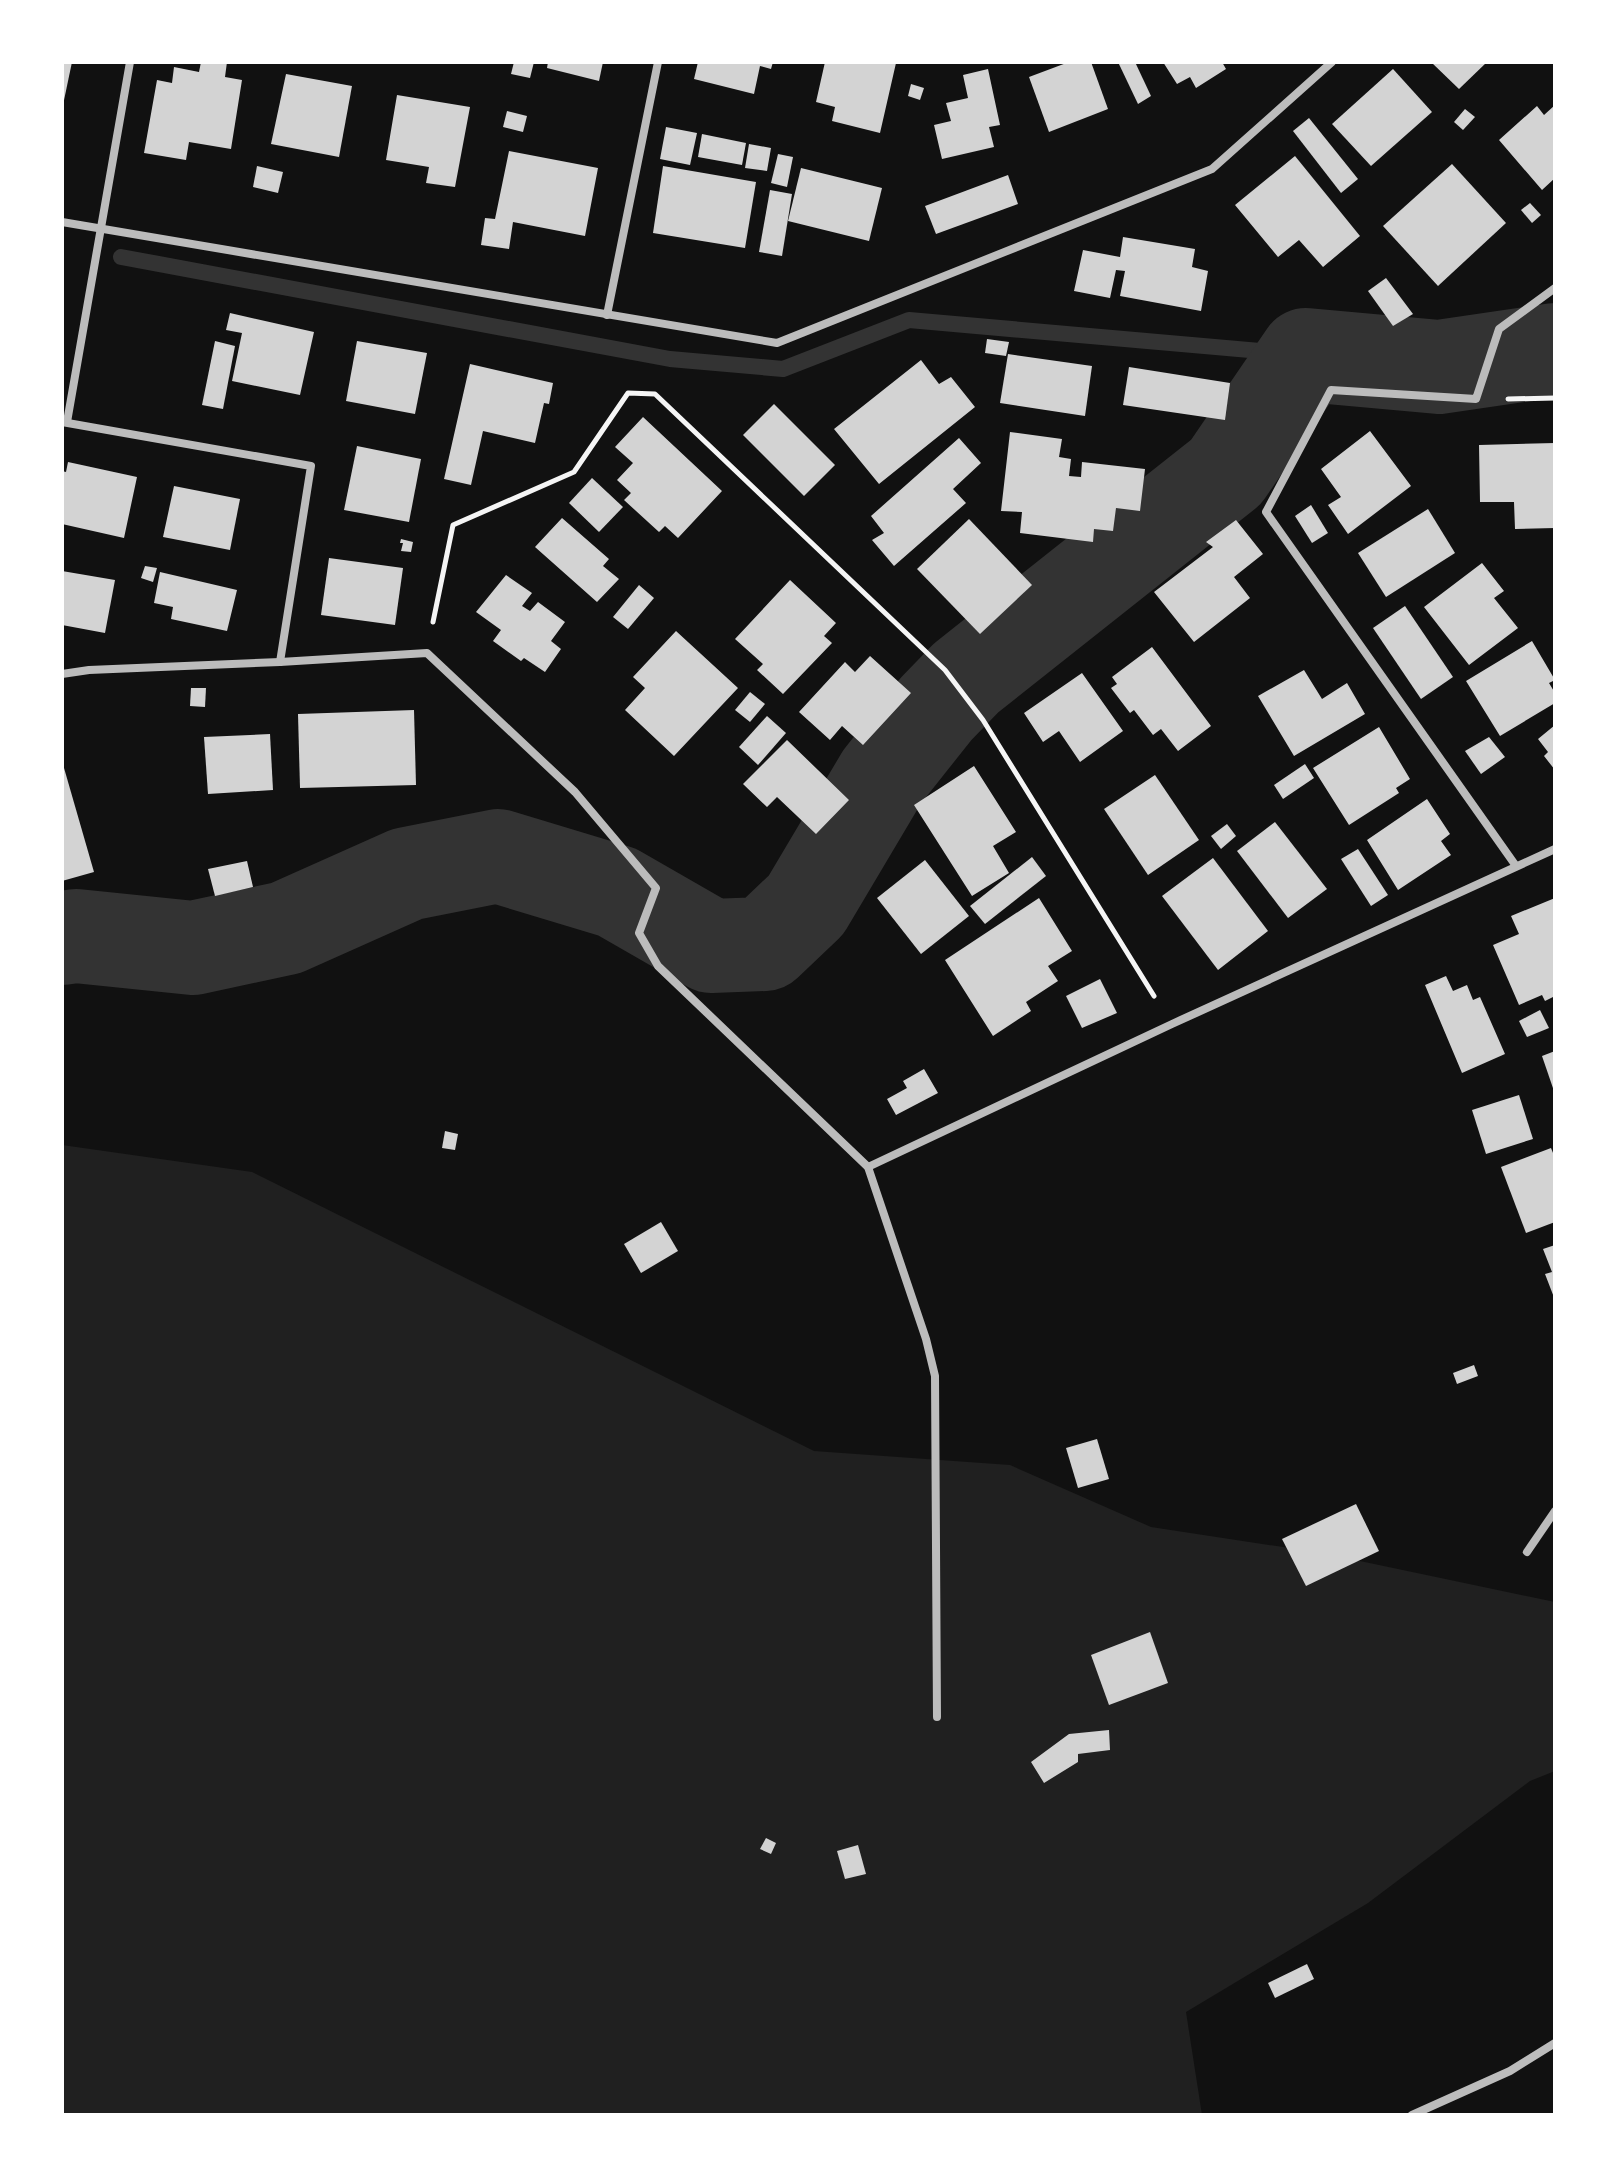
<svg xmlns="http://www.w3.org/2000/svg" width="1617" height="2177" font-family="'Roboto Condensed',sans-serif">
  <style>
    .green { fill: #202020 }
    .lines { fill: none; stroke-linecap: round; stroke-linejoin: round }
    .stream { stroke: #333; stroke-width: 16 }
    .river { stroke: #333; stroke-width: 94 }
    .building { fill: #d3d3d3 }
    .path { stroke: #f5f5f5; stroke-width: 5 }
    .minor { stroke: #bcbcbc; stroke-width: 8 }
  </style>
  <rect width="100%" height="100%" fill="#111"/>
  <!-- green -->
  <polygon class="green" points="62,1145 252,1172 814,1451 1010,1465 1151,1527 1322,1553 1555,1602 1555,1771 1530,1781 1368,1903 1186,2012 1202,2115 62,2115"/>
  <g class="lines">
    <!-- stream -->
    <polyline class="stream" points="121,257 670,359 783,369 909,320 1306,355"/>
    <!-- river -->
    <polyline class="river" points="62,938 76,936 193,948 286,928 407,874 498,856 617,892 711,946 765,944 806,905 882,777 936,709 966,678 1226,472 1306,355 1439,367 1555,350"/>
  </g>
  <!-- building -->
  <g class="building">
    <polygon points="62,62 72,62 63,105 62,105"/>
    <polygon points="201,62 227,62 225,77 242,80 231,149 189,142 186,160 144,153 157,80 172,83 174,67 199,72"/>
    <polygon points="514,62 534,62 530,78 511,74"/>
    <polygon points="548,62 603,62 599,81 547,68"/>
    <polygon points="698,62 773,62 771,69 760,66 754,94 694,79"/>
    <polygon points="825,62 896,63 880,133 832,121 835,107 816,102"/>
    <polygon points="1069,62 1091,62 1108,109 1049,132 1029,77"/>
    <polygon points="1118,62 1135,62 1151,96 1138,104"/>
    <polygon points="1163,62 1222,62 1226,69 1196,88 1190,77 1177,84"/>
    <polygon points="1431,62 1487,62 1459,89"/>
    <polygon points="988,69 1000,125 989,127 994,147 942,159 934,125 951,121 946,103 968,98 963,75"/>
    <polygon points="1393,69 1432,112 1371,166 1332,124"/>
    <polygon points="286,74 352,86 339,157 271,144"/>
    <polygon points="911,84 924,88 920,100 908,96"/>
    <polygon points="397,95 470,107 455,187 426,183 429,167 386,160"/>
    <polygon points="1555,105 1555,178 1542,190 1499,140 1537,106 1544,115"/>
    <polygon points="1465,109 1475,117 1463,130 1454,122"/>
    <polygon points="507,111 527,116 523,132 503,127"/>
    <polygon points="1309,118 1358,179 1341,193 1293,131"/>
    <polygon points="666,127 697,133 690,165 660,159"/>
    <polygon points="702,134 746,143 742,165 698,157"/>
    <polygon points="749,144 771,148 767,171 745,168"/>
    <polygon points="509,151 598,168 585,236 513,222 509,249 481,245 485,218 495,219"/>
    <polygon points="778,154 793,157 787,187 771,183"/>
    <polygon points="1295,156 1360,236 1323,267 1299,240 1278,257 1235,205"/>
    <polygon points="1452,164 1506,223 1438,286 1383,226"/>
    <polygon points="257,166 283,172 278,193 253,187"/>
    <polygon points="663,166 756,182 745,248 653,233"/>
    <polygon points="801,168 882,188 869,241 788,221"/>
    <polygon points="1008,175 1018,204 936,234 925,206"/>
    <polygon points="770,190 792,194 782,256 759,252"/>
    <polygon points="1530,203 1541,215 1532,223 1521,210"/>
    <polygon points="1123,237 1195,249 1192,267 1208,271 1201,311 1120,296 1125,271 1116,270 1110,298 1074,291 1083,250 1120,257"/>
    <polygon points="1386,278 1413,314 1393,326 1368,291"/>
    <polygon points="230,313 314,332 300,395 232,381 242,333 226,330"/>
    <polygon points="987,339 1009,342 1006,356 985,353"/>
    <polygon points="215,341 235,346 223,409 202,405"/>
    <polygon points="357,341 427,353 415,414 346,401"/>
    <polygon points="1008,354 1092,366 1085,416 1000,403"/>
    <polygon points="921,360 939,384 951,377 975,407 879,484 834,429"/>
    <polygon points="470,364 553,383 549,404 544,403 535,443 483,431 471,485 444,479"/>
    <polygon points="1129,367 1230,383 1225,420 1123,405"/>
    <polygon points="774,404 835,465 804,496 743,435"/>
    <polygon points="643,417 722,491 678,538 665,526 659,532 624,500 631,493 617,480 633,463 615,447"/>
    <polygon points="1370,431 1411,486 1348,534 1328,505 1341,497 1321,469"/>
    <polygon points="1010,432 1062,439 1059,457 1071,459 1069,476 1081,477 1082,462 1145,469 1140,511 1116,508 1113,531 1094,529 1093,542 1020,533 1022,512 1001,511"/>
    <polygon points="959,438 981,463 953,489 966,503 894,566 872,540 884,533 871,516"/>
    <polygon points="1555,443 1555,528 1515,529 1514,502 1480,502 1479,445"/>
    <polygon points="357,446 421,459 409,522 344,510"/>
    <polygon points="68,462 137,477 124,538 62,524 62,471 66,472"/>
    <polygon points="592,478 623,507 599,532 569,503"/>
    <polygon points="174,486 240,499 230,550 163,537"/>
    <polygon points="1311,505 1328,533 1312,543 1295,516"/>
    <polygon points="1428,509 1455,553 1386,597 1358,553"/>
    <polygon points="562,518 609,559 603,566 619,579 597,602 535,547"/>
    <polygon points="969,519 1032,585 980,634 917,569"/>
    <polygon points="1236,520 1263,554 1234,577 1250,598 1194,642 1154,592 1213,547 1206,542"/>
    <polygon points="401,539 413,542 411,552 401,551 403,543 400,543"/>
    <polygon points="329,558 403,568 395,625 321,615"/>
    <polygon points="1482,563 1504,591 1494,598 1518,628 1469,665 1424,607"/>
    <polygon points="145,566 157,568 153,582 141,578"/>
    <polygon points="62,571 115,580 105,633 62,625"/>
    <polygon points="160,572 237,590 227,631 171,619 173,607 154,603"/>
    <polygon points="506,575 532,593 522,606 530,611 538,602 565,622 551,641 561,649 545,672 524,658 521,661 493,641 501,630 476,612"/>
    <polygon points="790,580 836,623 824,636 832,643 783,694 757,670 763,664 735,639"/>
    <polygon points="639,585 654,598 628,629 613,617"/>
    <polygon points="1405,606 1453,677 1421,699 1373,628"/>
    <polygon points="676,631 738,688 674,756 625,710 645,688 633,677"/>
    <polygon points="1532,641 1555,680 1549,683 1555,693 1555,703 1500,736 1466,681"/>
    <polygon points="1152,647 1211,726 1178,751 1161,729 1153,735 1134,710 1130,713 1111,688 1117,684 1112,677"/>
    <polygon points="870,656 911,693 863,745 842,726 830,740 799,712 845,662 855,672"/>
    <polygon points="1304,670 1322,699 1347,683 1365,714 1294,756 1258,696"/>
    <polygon points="1082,673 1123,731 1080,762 1059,731 1043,742 1024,713"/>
    <polygon points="191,688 206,688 205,707 190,706"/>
    <polygon points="750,692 765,704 750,722 735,710"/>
    <polygon points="414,710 416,785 300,788 298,714"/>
    <polygon points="767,716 786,733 758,765 739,747"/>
    <polygon points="1555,725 1555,770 1544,756 1548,752 1538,739"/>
    <polygon points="1379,727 1410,779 1396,788 1399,793 1349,825 1313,768"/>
    <polygon points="270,734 273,790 208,794 204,737"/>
    <polygon points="1489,737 1505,757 1481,774 1465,751"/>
    <polygon points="787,740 849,800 816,834 777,797 767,807 743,784"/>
    <polygon points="62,761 94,872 62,881"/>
    <polygon points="1305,764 1314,778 1283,799 1274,785"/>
    <polygon points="974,766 1016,832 993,846 1009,873 972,896 914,805"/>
    <polygon points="1155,775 1199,840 1148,875 1104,809"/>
    <polygon points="1427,799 1450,834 1441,841 1451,855 1398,890 1367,840"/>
    <polygon points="1275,822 1327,889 1288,918 1237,851"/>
    <polygon points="1227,824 1236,836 1221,849 1211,836"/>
    <polygon points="1358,849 1388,895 1371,906 1341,859"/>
    <polygon points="1032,857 1046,876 985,924 970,906"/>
    <polygon points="1213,858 1268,931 1218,970 1162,896"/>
    <polygon points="925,860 969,916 921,954 877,898"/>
    <polygon points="247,861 253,887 215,896 208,869"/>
    <polygon points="1039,898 1072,951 1048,966 1058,981 1026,1002 1031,1011 993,1036 945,960"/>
    <polygon points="1555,898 1555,996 1545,1001 1542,995 1519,1005 1493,945 1519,934 1511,916"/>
    <polygon points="1446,976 1453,991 1467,985 1473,1000 1480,997 1505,1054 1462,1073 1425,985"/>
    <polygon points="1100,979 1117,1013 1082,1028 1066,996"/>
    <polygon points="1540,1010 1549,1028 1527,1037 1519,1021"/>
    <polygon points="1555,1051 1555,1094 1542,1056"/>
    <polygon points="924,1069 938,1093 896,1115 887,1099 907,1088 903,1081"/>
    <polygon points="1519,1095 1533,1139 1486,1154 1472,1110"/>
    <polygon points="445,1131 458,1134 455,1150 442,1148"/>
    <polygon points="1551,1148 1555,1158 1555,1222 1526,1233 1501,1167"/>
    <polygon points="661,1222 678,1251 641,1273 624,1244"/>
    <polygon points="1555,1245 1555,1300 1545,1274 1552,1272 1543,1249"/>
    <polygon points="1474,1365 1478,1376 1457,1384 1453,1373"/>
    <polygon points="1097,1439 1109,1479 1078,1488 1066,1448"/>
    <polygon points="1356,1504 1379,1551 1306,1586 1282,1539"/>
    <polygon points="1150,1632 1168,1683 1109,1705 1091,1655"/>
    <polygon points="1109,1730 1110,1750 1078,1754 1078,1762 1044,1783 1031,1762 1069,1734"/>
    <polygon points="766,1838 776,1843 771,1854 760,1849"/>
    <polygon points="858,1845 866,1874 845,1879 837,1851"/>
    <polygon points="1307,1964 1314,1979 1275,1998 1268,1983"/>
  </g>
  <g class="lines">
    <!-- path -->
    <g class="path">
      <polyline points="1508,399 1555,398"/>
      <polyline points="433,622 453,525 574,472 628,393 655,394 945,670 983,720 1154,996"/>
    </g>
    <!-- minor -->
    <g class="minor">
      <polyline points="62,222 777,343 1212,169 1332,62"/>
      <polyline points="607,315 658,62"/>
      <polyline points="62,422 311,466 280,662"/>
      <polyline points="67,422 130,62"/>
      <polyline points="62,674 89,670 280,662 427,653 575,792 656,888 639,933 658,966 868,1167 926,1339 935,1376 937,1717"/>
      <polyline points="1516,866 1266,512 1331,390 1476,399 1499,329 1555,288"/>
      <polyline points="868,1167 1172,1024 1555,849"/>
      <polyline points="1527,1552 1555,1511"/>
      <polyline points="1412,2115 1510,2071 1555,2043"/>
    </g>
  </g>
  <!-- border -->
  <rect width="1617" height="2177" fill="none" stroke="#ffffff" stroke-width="128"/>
</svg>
